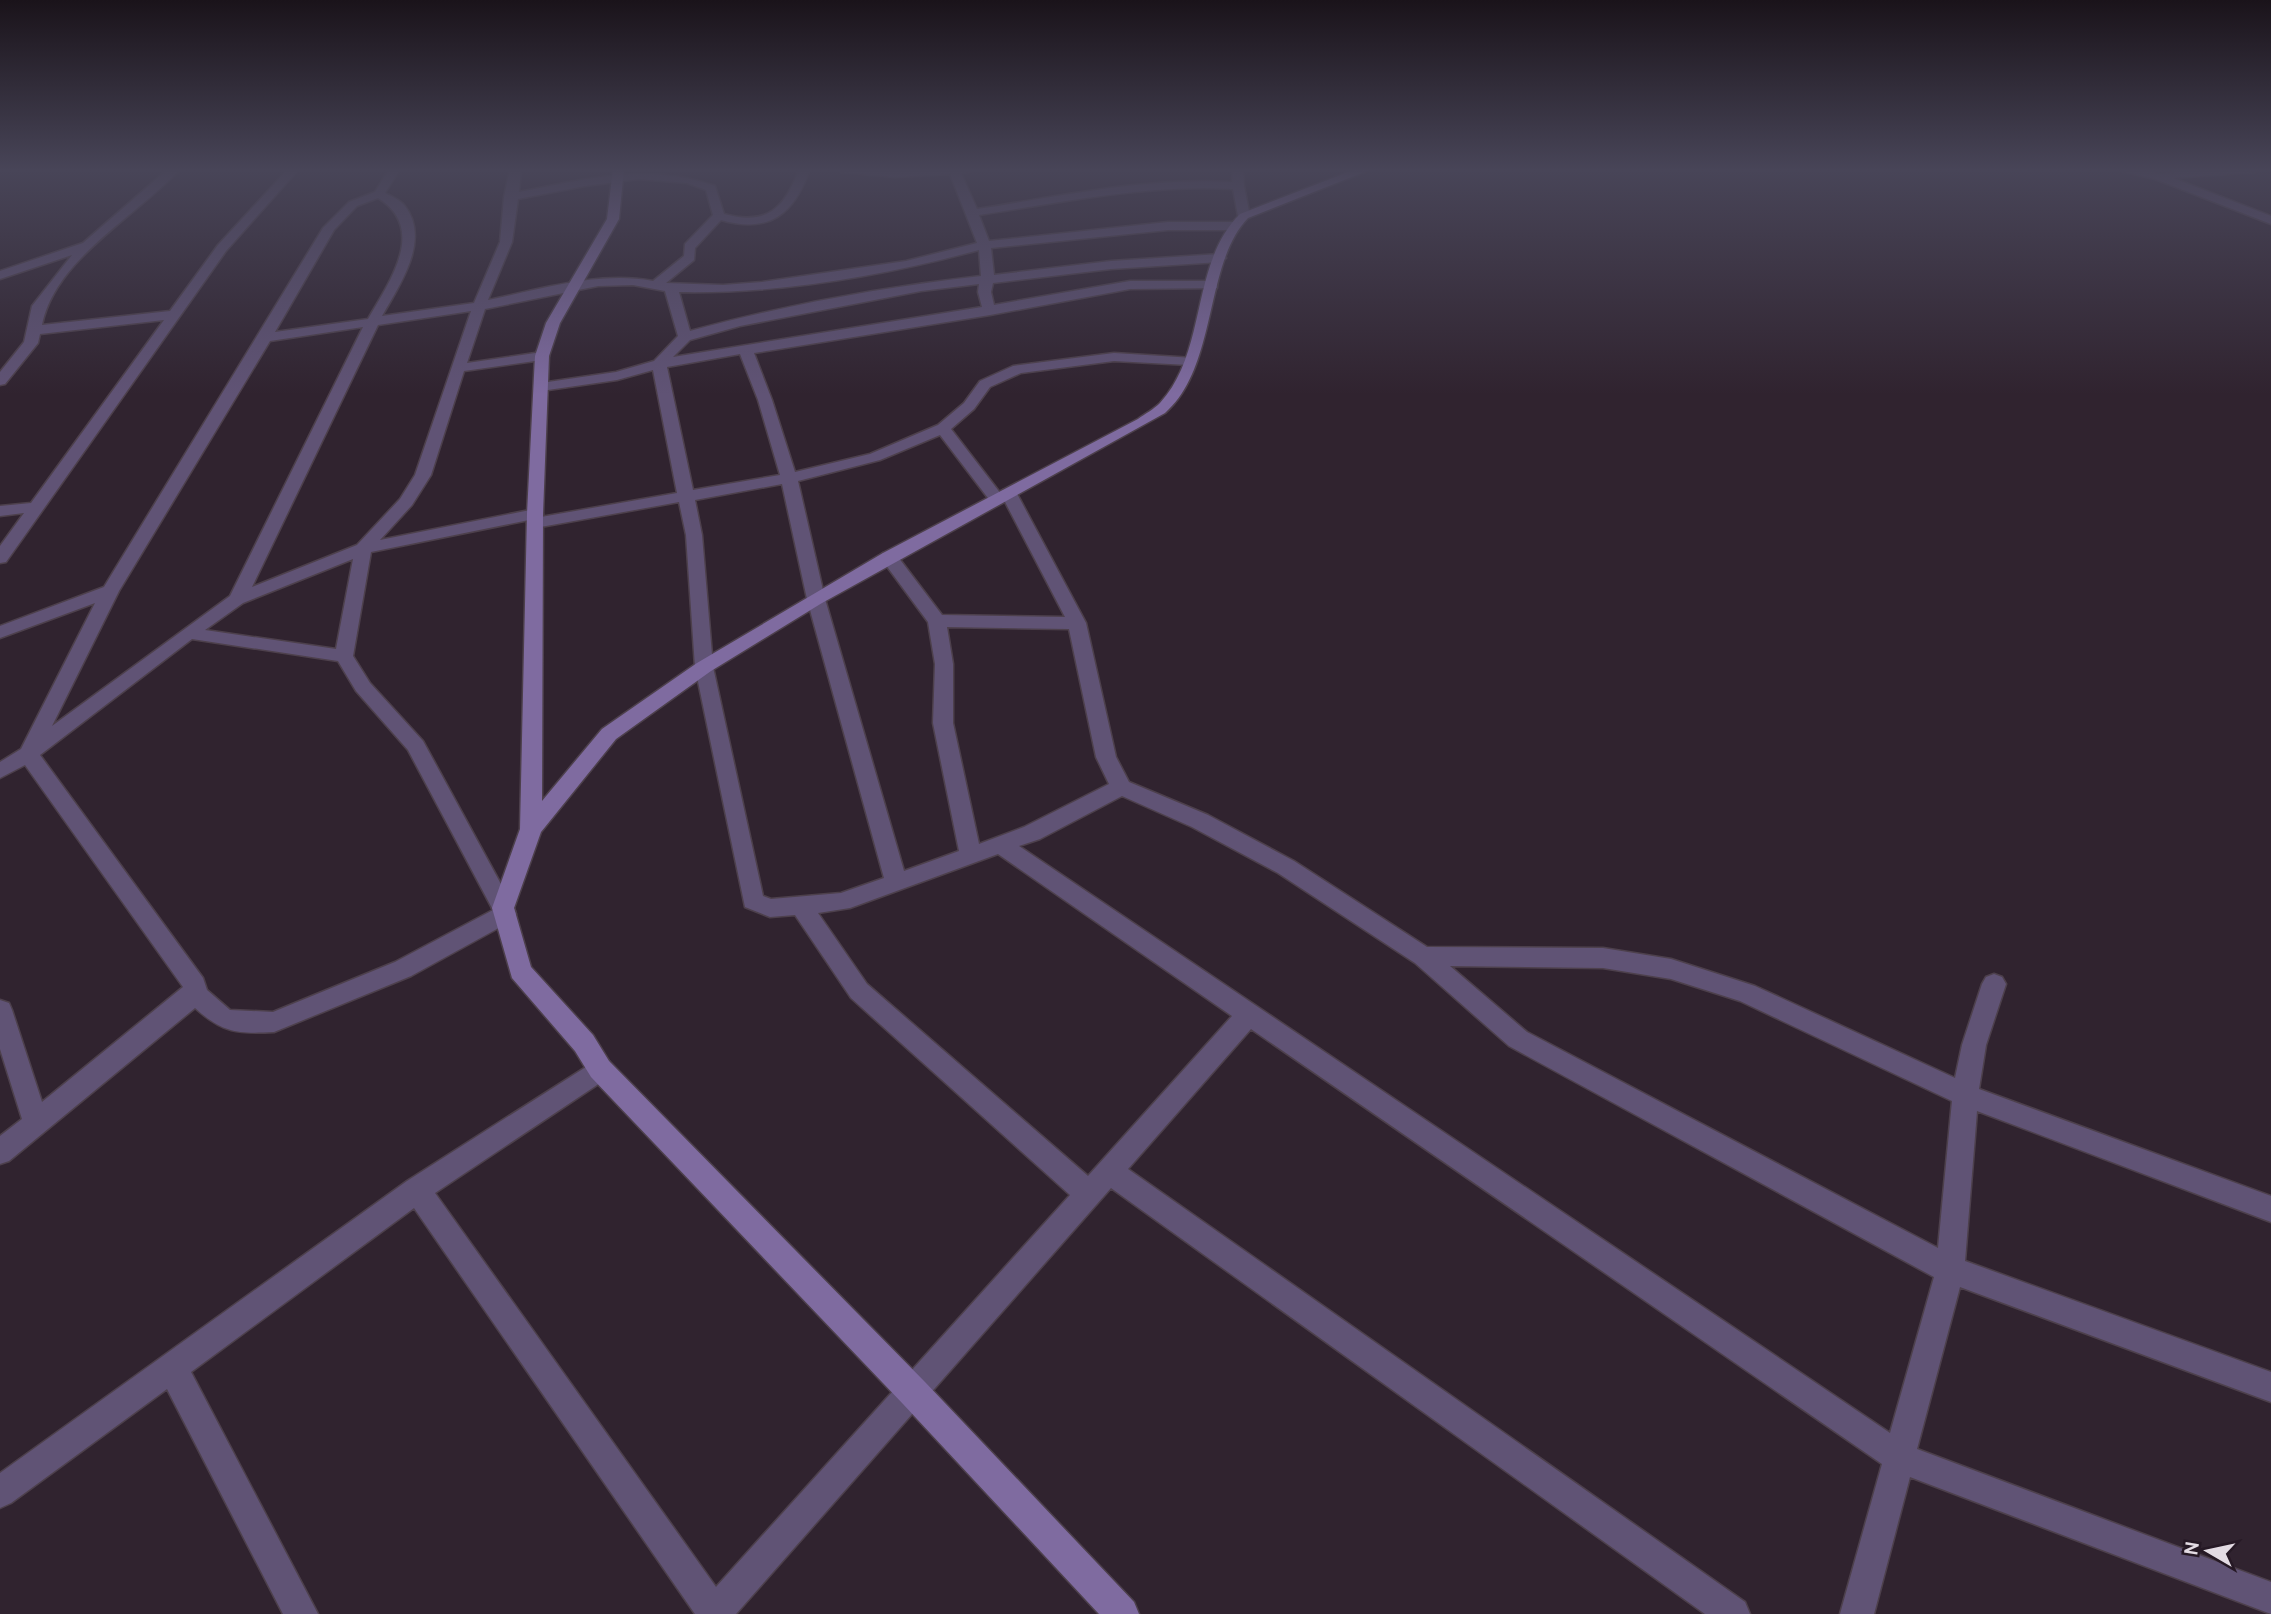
<svg xmlns="http://www.w3.org/2000/svg" width="2271" height="1614" font-family="Cabin,sans-serif">
  <style>
    .lines { fill: none; stroke-linecap: round; stroke-linejoin: round }
    .street-casing { stroke: #4d404c; stroke-width: 3 }
    .secondary-casing { stroke: #4d404c; stroke-width: 3 }
    .street { fill: #605375; fill-rule: evenodd }
    .secondary { fill: #7f6ba0; fill-rule: evenodd }
  </style>
  <rect width="100%" height="100%" fill="#30232f"/>
  <g class="lines">
    <defs>
      <g id="street">
        <path d="M168,169H180C136,217 55,259 42,325L170,311L218,245L288,169H299L226,251L6,562L0,563V546L24,513L0,516V506L31,503L164,320L40,334L38,343L5,384L0,385V372L24,342L32,306L72,255L0,279V271L83,243Z"/>
        <path d="M389,169H400L385,193C391,196 400,200 404,205C432,239 399,286 382,316L474,303L500,242L504,197L510,169H521L519,192C585,179 649,162 715,186L724,214C767,226 785,208 799,169H810C794,214 770,234 721,220L695,248L694,260L666,283L723,285L762,282L906,261L977,243L950,174L895,177L841,172L836,169H983L961,173L977,209C1062,196 1146,177 1232,182L1233,169H1243L1244,186L1250,216L1244,220L1238,216L1233,189C1147,184 1064,202 979,215L989,241L1168,222H1234L1240,226L1234,230H1168L991,248L994,275L1111,261L1220,254L1226,258L1220,262L1111,269L993,283L991,292L994,305L1130,281H1212L1217,282V288L1130,289L990,315L754,353L772,400L795,472L870,454L938,425L964,403L980,381L1013,366L1114,353L1194,358L1196,361L1189,365L1114,361L1021,373L990,387L974,409L951,429L1001,494L1003,490H1015L1086,623L1116,757L1129,782L1208,815L1294,861L1427,947L1603,948L1671,959L1755,986L1955,1078L1962,1045L1982,984L1986,977L1994,974L2002,977L2006,984L1986,1045L1979,1089L2271,1196V1222L1977,1111L1965,1261L2271,1372V1402L1960,1287L1917,1449L2271,1582V1614L1910,1477L1874,1614H1840L1882,1464L1251,1029L1128,1169L1745,1602L1750,1614H1705L1111,1188L736,1614H695L414,1208L191,1372L318,1614H283L167,1389L11,1503L0,1508V1473L407,1181L600,1058L609,1061L613,1069L609,1077L435,1193L716,1587L1070,1195L851,998L795,915L770,917L745,907L695,667L686,535L679,502L535,528L529,527L527,523L529,520L371,552L353,656L370,683L423,741L514,908L516,914L513,920L411,976L274,1032C237,1034 223,1033 195,1008L9,1161L0,1164V1136L22,1119L0,1049V1000L9,1003L12,1010L42,1102L183,987L25,765L0,778V762L21,749L95,603L0,638V626L104,587L323,228L349,202L375,192ZM639,179L687,183L706,190L713,215L685,244L684,256L653,281C598,271 542,289 488,300L512,242L518,199L585,186ZM378,198C428,229 389,282 368,319L275,332L334,230L357,206ZM979,250L981,276C884,287 785,305 690,331L679,292C780,294 882,276 979,250ZM979,284L978,292L982,307L673,357L690,340L740,326L921,291ZM633,285L665,291L678,336L654,361L616,372L541,383L534,387L541,391L617,380L653,370L677,493L541,517L543,514L541,511L535,509L380,540L412,505L431,475L464,371L542,360L549,356L542,352L467,363L485,309L598,286ZM471,311L415,475L400,499L357,545L252,587L378,325ZM363,327L230,596L52,726L119,591L270,341ZM740,354L758,400L780,475L693,490L667,367ZM940,435L991,502L997,504L1004,500L1065,617L942,615L895,553H883L880,557L928,622L935,664L933,723L959,851L904,871L825,599L798,481L880,460ZM782,484L807,599L884,878L841,893L771,899L763,896L713,667L702,535L695,500ZM353,559L336,649L205,630L243,603ZM947,627L1069,629L1096,757L1109,784L1024,827L979,844L953,723V664ZM192,639L338,661L356,691L408,750L493,910L395,962L273,1012L230,1010L207,990L203,978L40,755ZM1122,796L1192,827L1278,873L1415,963L1509,1046L1934,1277L1890,1433L1019,846L1040,839ZM998,854L1232,1016L1088,1176L867,984L818,913L850,908ZM1450,966L1603,968L1671,979L1740,1001L1952,1101L1938,1248L1527,1032Z"/>
        <polygon points="2113,169 2140,169 2161,174 2199,169 2260,169 2255,172 2173,178 2271,216 2271,224 2155,179"/>
      </g>
      <path id="secondary" d="M613,169H624L619,219L560,323L549,356L543,514L542,801L602,729L697,663L883,553L1138,419C1145,414 1154,409 1160,403C1208,351 1190,263 1240,214L1356,169H1372L1248,218C1204,263 1218,367 1165,413L822,603L711,671L616,739L541,832L514,908L531,967L593,1035L609,1061L925,1382L1134,1602L1139,1614H1099L903,1404L591,1077L575,1051L512,978L492,908L520,829L527,514L535,356L546,323L607,219Z"/>
    </defs>
    <!-- street casing -->
    <use href="#street" class="street-casing"/>
    <!-- secondary casing -->
    <use href="#secondary" class="secondary-casing"/>
    <!-- street -->
    <use href="#street" class="street"/>
    <!-- secondary -->
    <use href="#secondary" class="secondary"/>
  </g>
  <!-- sky -->
  <linearGradient id="sky" x2="0" y2="1"><stop stop-color="#1a131a"/><stop offset="0.43" stop-color="#484558"/><stop offset="1" stop-color="#484558" stop-opacity="0"/></linearGradient>
  <rect width="2271" height="395" fill="url(#sky)"/>
  <!-- north arrow -->
  <g transform="translate(2208 1551) rotate(279)" stroke="#261925" stroke-width="5" paint-order="stroke">
  <path d="M0-5L12 26L0 18L-12 26Z" fill="#e3dbe3"/>
  <text y="-10" font-size="19" font-weight="bold" text-anchor="middle" fill="#e3dbe3">N</text>
  </g>
</svg>
